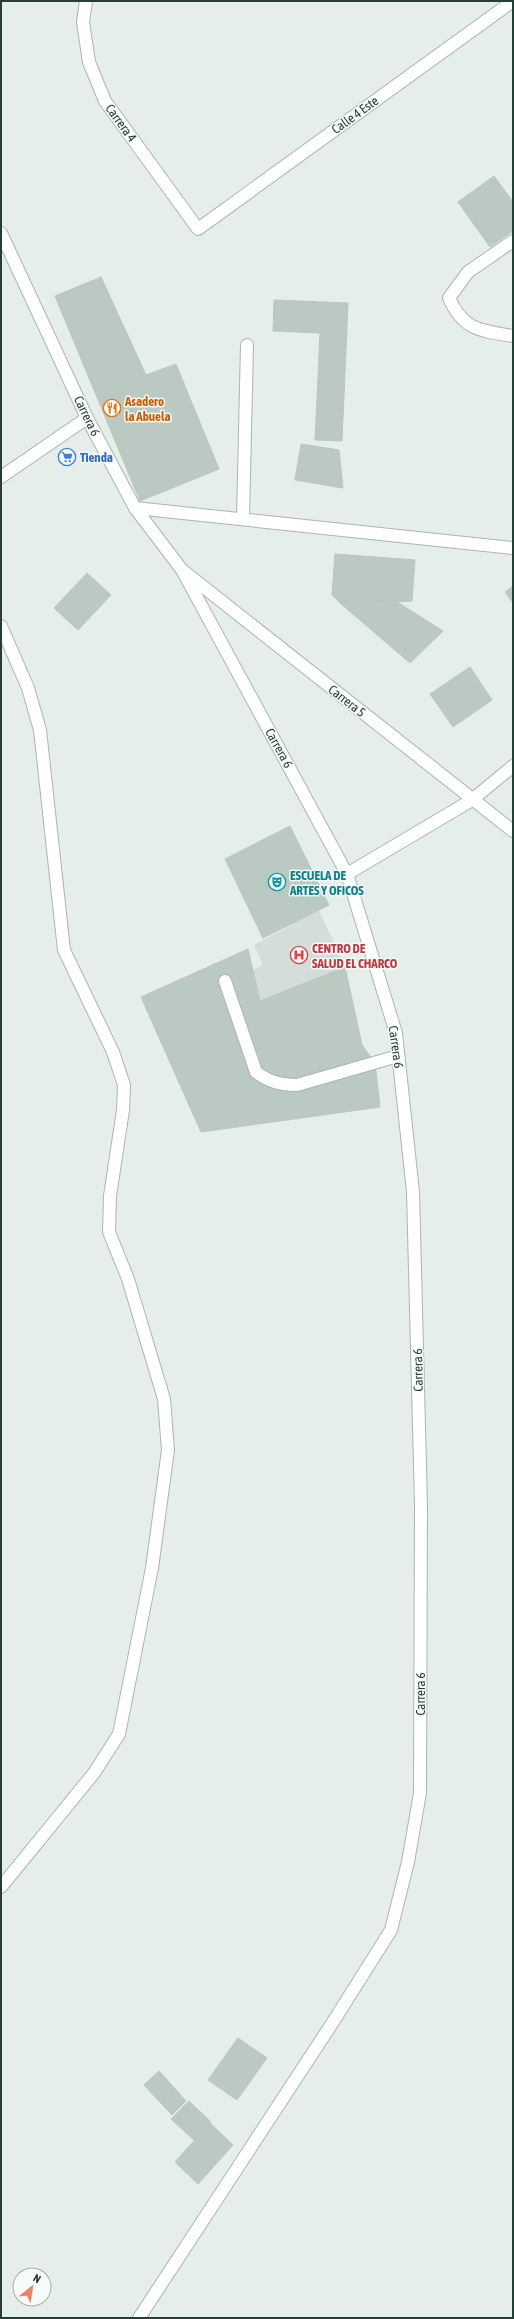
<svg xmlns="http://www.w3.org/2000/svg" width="514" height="2319" font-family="'Asap Condensed',sans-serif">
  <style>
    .built { fill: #d3ded9 }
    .building { fill: #bbc9c3; stroke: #b8c7c0 }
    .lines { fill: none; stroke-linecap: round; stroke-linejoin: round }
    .service-casing { stroke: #a8b6b1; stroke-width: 14 }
    .minor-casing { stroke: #a8b6b1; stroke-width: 14 }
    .tertiary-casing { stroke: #a8b6b1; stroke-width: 14 }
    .service { stroke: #fff; stroke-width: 12 }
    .minor { stroke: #fff; stroke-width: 12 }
    .tertiary { stroke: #fff; stroke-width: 12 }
    .labels { text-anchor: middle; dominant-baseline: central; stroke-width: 3; stroke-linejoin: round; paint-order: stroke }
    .street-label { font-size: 13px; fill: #253f37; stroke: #f6faf8 }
    .food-label { font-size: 13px; font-weight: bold; fill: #c56008; stroke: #f6faf8; text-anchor: start }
    .shop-label { font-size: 13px; font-weight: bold; fill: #366cbe; stroke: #f6faf8; text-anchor: start }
    .culture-label { font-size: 13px; font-weight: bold; fill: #0d838f; stroke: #f6faf8; text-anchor: start }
    .health-label { font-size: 13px; font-weight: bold; fill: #be3a42; stroke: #f6faf8; text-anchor: start }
  </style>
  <rect width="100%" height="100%" fill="#e5eeea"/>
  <!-- built -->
  <polygon class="built" points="319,910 345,967 260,1001 247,973 263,965 254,945"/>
  <!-- building -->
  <g class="building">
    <polygon points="494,176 513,202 513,231 490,247 458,202"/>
    <polygon points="101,277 146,375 176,364 219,469 140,501 55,296"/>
    <polygon points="274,300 348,303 342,441 315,440 320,333 273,331"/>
    <polygon points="301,444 339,450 343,488 295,480"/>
    <polygon points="335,554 415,560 412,601 340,603 332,595"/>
    <polygon points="87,573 111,595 78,630 54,608"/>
    <polygon points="513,586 513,603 505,592"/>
    <polygon points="394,600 443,631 410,663 340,603"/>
    <polygon points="470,667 492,700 453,727 430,694"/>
    <polygon points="290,826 329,905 263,938 225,859"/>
    <polygon points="248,949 260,1001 345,967 362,1045 375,1063 380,1107 201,1132 141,997"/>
    <polygon points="238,2038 267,2058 237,2100 208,2080"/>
    <polygon points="159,2071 186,2101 172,2115 144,2085"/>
    <polygon points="189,2101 211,2122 194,2140 171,2119"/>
    <polygon points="210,2123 233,2145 198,2184 175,2162"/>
  </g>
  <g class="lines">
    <defs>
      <g id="service">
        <polyline points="243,519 247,345"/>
        <path d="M225,981L256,1072C269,1082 281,1085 297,1085L398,1056"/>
      </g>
      <g id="minor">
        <polyline points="86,1 83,22 89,62 105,101 198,229 513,1"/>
        <path d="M513,241L468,272L449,298C463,330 481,331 513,336"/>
        <polyline points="1,477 87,418"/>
        <polyline points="135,508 513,548"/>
        <polyline points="1,626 28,688 40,730 64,950 113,1052 124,1085 123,1110 110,1196 109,1232 128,1279 164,1399 168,1450 152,1568 119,1734 94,1773 1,1887"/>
        <polyline points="347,874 472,800 513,766"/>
        <polyline points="139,2318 333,2022 391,1930 408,1862 420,1793 421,1504 413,1192 396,1033 347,874 182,570"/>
      </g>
      <polyline id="tertiary" points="1,233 87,418 135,508 182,570 513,831"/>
    </defs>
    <!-- service casing -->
    <use href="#service" class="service-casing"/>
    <!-- minor casing -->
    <use href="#minor" class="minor-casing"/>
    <!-- tertiary casing -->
    <use href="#tertiary" class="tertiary-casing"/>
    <!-- service -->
    <use href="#service" class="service"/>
    <!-- minor -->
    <use href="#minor" class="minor"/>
    <!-- tertiary -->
    <use href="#tertiary" class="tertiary"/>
  </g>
  <!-- icons -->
  <defs>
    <symbol id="restaurant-ring" viewBox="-11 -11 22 22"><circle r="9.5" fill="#f6faf8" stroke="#e8710a" stroke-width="1.5"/><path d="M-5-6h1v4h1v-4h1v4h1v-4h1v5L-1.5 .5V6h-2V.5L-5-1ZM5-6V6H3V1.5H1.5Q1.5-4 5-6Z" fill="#e8710a"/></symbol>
    <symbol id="supermarket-ring" viewBox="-11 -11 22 22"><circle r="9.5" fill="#f6faf8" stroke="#3f7fe0" stroke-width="1.5"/><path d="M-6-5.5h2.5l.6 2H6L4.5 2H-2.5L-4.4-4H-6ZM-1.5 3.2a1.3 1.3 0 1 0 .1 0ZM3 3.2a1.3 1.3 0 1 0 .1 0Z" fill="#3f7fe0"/></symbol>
    <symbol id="theatre-ring" viewBox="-11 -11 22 22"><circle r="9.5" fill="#f6faf8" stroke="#0f9aa8" stroke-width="1.5"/><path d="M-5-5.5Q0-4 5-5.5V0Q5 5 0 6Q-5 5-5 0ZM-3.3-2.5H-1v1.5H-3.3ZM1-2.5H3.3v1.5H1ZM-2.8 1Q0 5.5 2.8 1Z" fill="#0f9aa8"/></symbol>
    <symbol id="hospital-ring" viewBox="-11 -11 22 22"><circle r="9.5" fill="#f6faf8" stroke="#e0444e" stroke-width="1.5"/><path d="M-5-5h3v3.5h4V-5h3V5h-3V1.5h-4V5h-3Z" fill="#e0444e"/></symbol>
  </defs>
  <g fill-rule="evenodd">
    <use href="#restaurant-ring" x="102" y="398" width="20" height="20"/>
    <use href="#supermarket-ring" x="57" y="447" width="20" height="20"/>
    <use href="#theatre-ring" x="267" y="872" width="20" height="20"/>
    <use href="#hospital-ring" x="289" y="945" width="20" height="20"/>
  </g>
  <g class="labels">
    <!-- street labels -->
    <g class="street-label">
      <text transform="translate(355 115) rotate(-36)">Calle 4 Este</text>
      <text transform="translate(121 123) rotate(54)">Carrera 4</text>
      <text transform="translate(87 416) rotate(64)">Carrera 6</text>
      <text transform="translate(347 701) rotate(38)">Carrera 5</text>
      <text transform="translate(279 748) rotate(61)">Carrera 6</text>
      <text transform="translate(396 1047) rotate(82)">Carrera 6</text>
      <text transform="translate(418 1370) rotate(-91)">Carrera 6</text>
      <text transform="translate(420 1694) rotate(-90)">Carrera 6</text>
    </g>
    <!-- food labels -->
    <g class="food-label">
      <text x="125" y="401">Asadero<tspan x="125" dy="15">la Abuela</tspan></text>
    </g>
    <!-- shop labels -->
    <g class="shop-label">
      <text x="80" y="457">Tienda</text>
    </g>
    <!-- culture labels -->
    <g class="culture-label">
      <text x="290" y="875">ESCUELA DE<tspan x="290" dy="15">ARTES Y OFICOS</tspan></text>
    </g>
    <!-- health labels -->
    <g class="health-label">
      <text x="312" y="948">CENTRO DE<tspan x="312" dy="15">SALUD EL CHARCO</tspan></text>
    </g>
  </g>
  <!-- border -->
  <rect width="514" height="2319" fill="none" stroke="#253f37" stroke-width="4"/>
  <!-- north arrow -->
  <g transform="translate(32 2287) rotate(30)"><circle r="19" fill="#f6faf8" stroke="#a2afab"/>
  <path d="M0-3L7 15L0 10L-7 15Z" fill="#ec8265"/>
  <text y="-6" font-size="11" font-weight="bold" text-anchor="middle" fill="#253f37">N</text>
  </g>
</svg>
